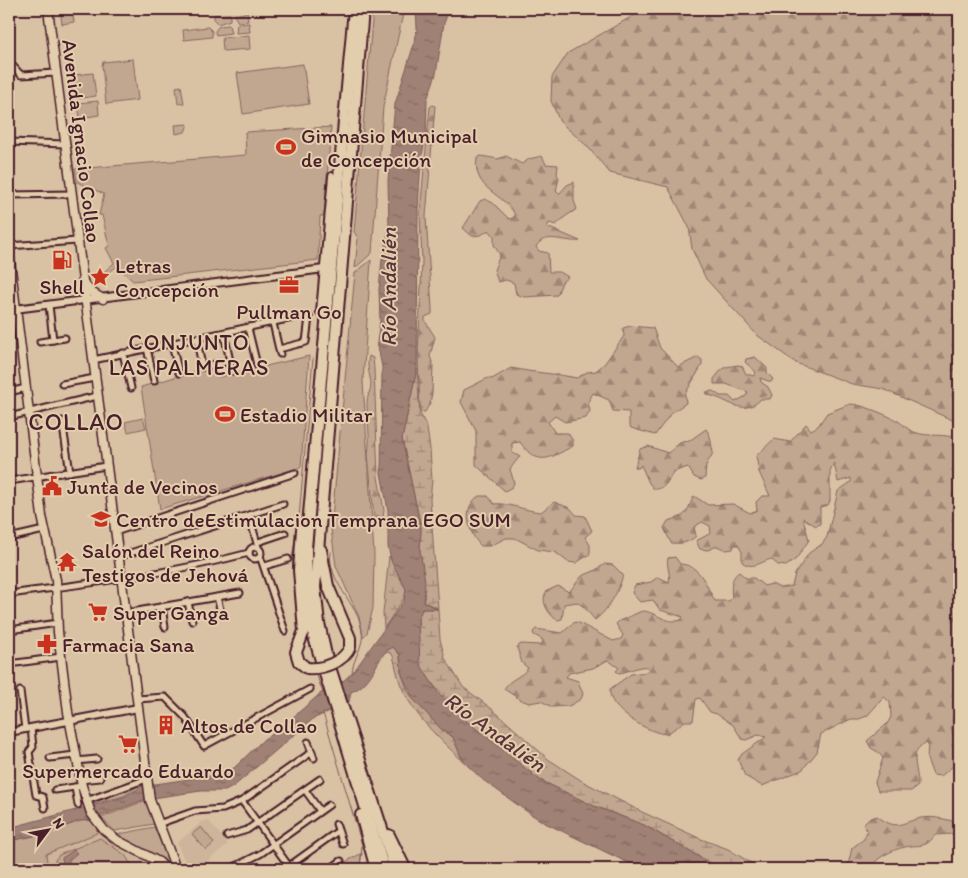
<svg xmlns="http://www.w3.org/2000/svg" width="968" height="878" font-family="Itim,sans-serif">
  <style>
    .built { fill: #cdb49a }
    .green { fill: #c1a790; stroke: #86635e }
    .forest { fill: url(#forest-firs); stroke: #86635e }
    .wetland { fill: url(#wetland-marsh); stroke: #86635e }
    .water { fill: url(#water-ripples); stroke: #7e5a57 }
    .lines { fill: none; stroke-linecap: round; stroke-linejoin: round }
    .stream { stroke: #7e5a57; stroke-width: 1 }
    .minor-casing { stroke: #4a1f2b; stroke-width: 9 }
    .tertiary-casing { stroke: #4a1f2b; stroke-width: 10 }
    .secondary-casing { stroke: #4a1f2b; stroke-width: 11 }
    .motorway-casing { stroke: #4a1f2b; stroke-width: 14 }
    .minor { stroke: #e2cdac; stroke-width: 5 }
    .tertiary { stroke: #e2cdac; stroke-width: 6 }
    .secondary { stroke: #e2cdac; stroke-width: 8 }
    .motorway { stroke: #e2cdac; stroke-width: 10 }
    .motorway-bridge-casing { stroke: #4a1f2b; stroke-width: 14; stroke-linecap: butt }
    .motorway-bridge { stroke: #e2cdac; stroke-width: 10 }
    .labels { text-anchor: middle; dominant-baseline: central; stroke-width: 4; stroke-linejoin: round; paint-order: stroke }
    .poi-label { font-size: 21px; fill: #4a1f2b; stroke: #e2cdac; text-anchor: start }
    .street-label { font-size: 21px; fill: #4a1f2b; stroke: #e2cdac }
    .water-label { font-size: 22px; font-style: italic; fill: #5b333a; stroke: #e2cdac }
    .neighbourhood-label { font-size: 22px; letter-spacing: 1px; fill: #4a1f2b; stroke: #e2cdac }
    .quarter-label { font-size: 24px; letter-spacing: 1px; fill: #4a1f2b; stroke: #e2cdac }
  </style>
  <defs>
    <pattern id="forest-firs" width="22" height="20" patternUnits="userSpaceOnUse" patternTransform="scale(1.25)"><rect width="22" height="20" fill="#c1a790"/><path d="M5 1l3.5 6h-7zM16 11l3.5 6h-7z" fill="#9f8776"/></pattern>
    <pattern id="wetland-marsh" width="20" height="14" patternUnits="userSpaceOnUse" patternTransform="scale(1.25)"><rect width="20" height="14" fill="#c1a790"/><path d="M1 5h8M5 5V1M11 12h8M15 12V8" fill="none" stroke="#9f8776"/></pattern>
    <pattern id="water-ripples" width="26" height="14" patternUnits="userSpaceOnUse" patternTransform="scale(1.25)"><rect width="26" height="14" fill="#a08174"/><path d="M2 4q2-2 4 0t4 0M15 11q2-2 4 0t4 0" fill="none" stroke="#84695f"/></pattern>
  </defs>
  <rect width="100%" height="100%" fill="#d9c2a4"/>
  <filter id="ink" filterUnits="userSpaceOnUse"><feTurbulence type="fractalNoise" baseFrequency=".02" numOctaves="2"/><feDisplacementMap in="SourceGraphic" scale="10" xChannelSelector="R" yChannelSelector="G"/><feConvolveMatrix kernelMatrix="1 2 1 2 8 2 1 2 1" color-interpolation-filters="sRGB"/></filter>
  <g filter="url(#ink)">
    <!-- built -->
    <g class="built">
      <polygon points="9,315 17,360 9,361"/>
      <polygon points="91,820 110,841 154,863 161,869 9,869 9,841"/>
      <polygon points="203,821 209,821 228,844 198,869 188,869 177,843"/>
    </g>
    <!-- green -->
    <g class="green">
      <polygon points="60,9 72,9 74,22 62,24"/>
      <polygon points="245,9 247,9 248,21 238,22 234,15 245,13"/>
      <polygon points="373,9 404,9 383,107 372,253 355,268 358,238 354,232"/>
      <polygon points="230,14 230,20 218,24 214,20 214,15"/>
      <polygon points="249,23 250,32 236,33 237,24"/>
      <polygon points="229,25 231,33 216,35 215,31 219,26"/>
      <polygon points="208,27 212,31 212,37 184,40 183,30"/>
      <polygon points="249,35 250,49 223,51 222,38"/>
      <polygon points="133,59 138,100 106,104 102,65 103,62"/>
      <polygon points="303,64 309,104 243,114 237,73"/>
      <polygon points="93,73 96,96 77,99 74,75"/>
      <polygon points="181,86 184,103 178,104 176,87"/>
      <polygon points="98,101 99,115 80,118 78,103"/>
      <polygon points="188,124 185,132 176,134 175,125"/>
      <polygon points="331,127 324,216 320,216 318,260 133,281 117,266 107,274 105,271 114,263 106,248 109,246 102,215 99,215 104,194 77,182 75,169 246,155 245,132"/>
      <polygon points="371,260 363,382 374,554 373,608 367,633 363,637 359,617 336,566 331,529 355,273"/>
      <polygon points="309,356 301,467 160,509 141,387 206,368 219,377"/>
      <polygon points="143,418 146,428 128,432 125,422"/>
      <polygon points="138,784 139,785 124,796 93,804 92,801 103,799"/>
      <polygon points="144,801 148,802 154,824 115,831 101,818"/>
      <polygon points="91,820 97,828 97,833 46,854 48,869 9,869 9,841 43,834 80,821"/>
      <polygon points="154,827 168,860 165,862 119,837 120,834"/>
      <polygon points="201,827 214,843 206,850 192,834"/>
      <polygon points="100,838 125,855 134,869 57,869 55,860 59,855"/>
      <polygon points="362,853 359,869 334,868"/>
    </g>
    <!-- forest -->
    <g class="forest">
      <polygon points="645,9 959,9 959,423 883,389 852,384 796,363 757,335 706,279 692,249 689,227 668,187 610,173 586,145 560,122 551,101 552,77 568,53"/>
      <polygon points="433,105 435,106 426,217 432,309 432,314 425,317 425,321 435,337 430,356 433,365 432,393 430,403 425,412 420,412 418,356 422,262 420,212 430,107"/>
      <path d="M481,156L498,159L506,156L522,164L529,159L542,156L546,164L558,165L557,174L559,178L556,191L559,194L567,185L574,182V201L577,209L566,216L556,225L549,223L547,227L580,241C566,243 544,231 536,247L539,251L548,253L549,272H560L568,277L562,282L557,295L524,297L516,294L514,283L506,280L498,282L494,270L500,255L494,245V236L489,230L481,235L472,236L463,228L480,201L485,199L493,203L509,219L513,218L515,215C505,193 472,191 477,158Z"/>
      <path d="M631,326L653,328L660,348L678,367L698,357L702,360V365L685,394L686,403L671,413L655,435L631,428L629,424V412L613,411L609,400L593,393L588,402L590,411L586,418L565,422L555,416L548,422L555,433H568L573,441V446C550,458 538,468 520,442L512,443V453L520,456L510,469L514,483L512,487L505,491L476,465V431L461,402L464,390L488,378L492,379L511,368C533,373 554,373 577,378L587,372L596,371L605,363L624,336L623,328Z"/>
      <path d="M369,356L373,358L374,368L378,477L384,510L383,519L379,521L374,518L368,454C371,437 367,419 367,403C367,396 371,390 371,384C370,374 366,367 369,356Z"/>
      <path d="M755,357L767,368V373L773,379L771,382L760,378L761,382L768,387L772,395L770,399H761C742,418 729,399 708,395L706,392L713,391L720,396H729L735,402L746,396L748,392L726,384H714V379L722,369L726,367L738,365L742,366L746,374L754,376L756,372L745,362L746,359Z"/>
      <path d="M850,404C861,404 887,415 898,421C903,424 908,430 914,432C928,438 946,432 959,440V722L956,720L951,727L953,735L959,740V761L941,776L933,775L927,759L928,743C906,748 919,770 918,786L911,791H878L875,782L883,758L878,752L871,748L867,741L887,724L891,717L890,702L884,697L867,716L859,719H851L821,734L817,752L802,770L762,786L745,776L738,760L742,754L766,737L758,735L746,740L742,739L733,725L717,714L710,712L700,698L696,699L693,721H685L667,734C650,734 606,709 610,689L631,674L647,672L648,667C639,665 629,672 619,673L616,671L619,668L608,660L593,668L569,673L566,677L578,681L583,694L581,699L569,706L552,707L541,701L529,703L521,700L504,689C509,679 522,677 528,668L522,663L517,647L521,644L539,645L543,643L542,639L534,635L533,632L536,629L562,633L575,622L579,623L613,641L621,639L623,635L616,624L619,621L642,611C655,611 666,625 681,620L683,617L660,610L653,600L640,602L632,593L635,585L651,582L658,577L669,582C671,573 666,567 668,558L675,557L680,564C701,565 706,586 715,601H729L732,598C731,589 730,578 739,572L746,578H754L764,586L772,584L780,588L792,586L795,574L809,553L822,544L827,537L838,491L851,482V478L838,482L834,463L830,471V501L828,505L820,507V524L816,526L803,518L809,540L796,559L786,566L778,565L771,559C761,562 752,570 742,562V552L738,545H734L733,549L726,550L717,546L708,550L700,549L696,541L711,533L710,526L702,522L694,527L696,536C688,543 682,544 671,543L664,528L668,521C689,515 685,514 694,496L708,505L733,504L750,513L757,510L756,502L762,496H770L759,472L756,456L774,439L790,442L806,424L811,430L818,426L827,413Z"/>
      <path d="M706,429L710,436L713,453L706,465L705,478L701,480L694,477L688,467L673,472C669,480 665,490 654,489L649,483L641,465L639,468L635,467L640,449L648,446L668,453L681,442L689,441Z"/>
      <path d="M479,496H488L494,504C506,502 526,511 541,512L554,502L570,508L576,515L585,516L592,531L585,537L590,545V554L576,563L568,562L555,552L538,550L515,538H506L490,546H481C468,533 461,507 479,496Z"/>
      <path d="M605,564L613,565L623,575C618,593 609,609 595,620L584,607L577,602L564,604L562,619L557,620C549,615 539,600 547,591L558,586L569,592L582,576L594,571Z"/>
      <path d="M877,816C898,832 901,822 921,818C932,816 945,819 956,822L959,831L952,834L935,835C926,849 919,844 905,847C891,850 876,858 869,869H850L848,865L852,848L864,839L867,831L863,824L868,819Z"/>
    </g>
    <!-- wetland -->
    <g class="wetland">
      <polygon points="417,369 420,413 427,428 430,449 432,480 430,499 438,608 424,602 420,550 421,528 402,439"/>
      <polygon points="389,556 406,589 406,595 384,628 383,613"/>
      <polygon points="422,609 438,609 440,639 445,658 463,687 492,709 548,759 582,781 642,812 701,839 728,849 761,869 720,869 644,825 594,806 540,780 512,760 458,714 427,677 420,664 418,654 418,619"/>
      <path d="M393,647L400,655L401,672L408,692L441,729L453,737L461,757L468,766C444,743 417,720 403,690C398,680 396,667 393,656L391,653L385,652Z"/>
    </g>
    <!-- water -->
    <g class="water">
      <path d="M416,9H450L444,23L436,74L427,100L426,137L421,159L418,209L417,369L402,439L421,528L420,550L425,581L424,602L438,609H422L418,619L420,664L439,694L458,714L540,780L594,806L644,825L720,869H641L545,823L529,813L483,780L468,766L461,757L453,737L441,729L413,699L401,672L400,655L393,647C376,653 376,683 351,692L349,702L313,719L233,787L225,791H201L146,799L91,820L80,821L43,834L9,841V828L124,797L142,786L216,775L234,768L264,739L277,731L321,693L342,682L354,671L404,601L406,589L392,563L388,547V510L381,473L382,367L377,342L380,321L379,289L382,259L389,228L388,180L395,104L415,41L417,28Z"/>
      <polygon points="74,850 77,853 69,860 68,869 64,869 62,858"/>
    </g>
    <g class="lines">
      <!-- stream -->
      <g class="stream">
        <path d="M331,552C326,580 358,604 362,630C365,647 352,658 352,674"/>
        <polyline points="298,633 292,559 299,517 313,358"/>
        <path d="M296,637C288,650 288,668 306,673"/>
        <polyline points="310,673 317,676 323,693"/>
        <polyline points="323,713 362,845 360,869"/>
      </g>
      <defs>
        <g id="minor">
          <polyline points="9,62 21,75 56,73"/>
          <polyline points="9,142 65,144"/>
          <polyline points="9,195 72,194"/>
          <polyline points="9,246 77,241"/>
          <polyline points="49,305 53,340"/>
          <polyline points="273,323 280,354"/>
          <polyline points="248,328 257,365"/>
          <polyline points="224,333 232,371"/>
          <polyline points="197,339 202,367 230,361"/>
          <polyline points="40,342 65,338"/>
          <polyline points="172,345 179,373"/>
          <polyline points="147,348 154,381"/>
          <polyline points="123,353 131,388"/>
          <polyline points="93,360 302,316 309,317 306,342 279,349"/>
          <polyline points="62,384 95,378"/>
          <polyline points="9,392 26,388"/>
          <polyline points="9,417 97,396"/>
          <polyline points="62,421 70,472"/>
          <polyline points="9,481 106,466"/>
          <polyline points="249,515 258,547"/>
          <polyline points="9,516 9,520"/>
          <polyline points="115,532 295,473"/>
          <polyline points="9,538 44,530"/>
          <polyline points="258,542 285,533"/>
          <circle cx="255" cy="553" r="6"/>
          <polyline points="260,556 285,631"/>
          <polyline points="118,557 283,504"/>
          <polyline points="265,566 288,559"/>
          <path d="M9,594C90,583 170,574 249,553"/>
          <polyline points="217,597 220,609"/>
          <polyline points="188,602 192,621"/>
          <polyline points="162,607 165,627"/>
          <polyline points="126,613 240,593"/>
          <polyline points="9,630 58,623"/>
          <polyline points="9,664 61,657"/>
          <polyline points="20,691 25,729"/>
          <polyline points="137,699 165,697 185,717 204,746 310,689"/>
          <polyline points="31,728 33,747 29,752 36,795 43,797 45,808"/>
          <polyline points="308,742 314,758"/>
          <polyline points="50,758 75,755"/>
          <polyline points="76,761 97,759"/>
          <polyline points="80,780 100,778"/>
          <polyline points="75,787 78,805"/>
          <polyline points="55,790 82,786"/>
          <polyline points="305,790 320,811"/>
          <polyline points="86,801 144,780"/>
          <polyline points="242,801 291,869"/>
          <polyline points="158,824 195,811 223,809 242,801 312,752"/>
          <polyline points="336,824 343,844"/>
          <polyline points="227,836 247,830 320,779"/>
          <polyline points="230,869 260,854 329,805"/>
          <polyline points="285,869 338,831"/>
          <polyline points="330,869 341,861"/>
        </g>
        <g id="tertiary">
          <polyline points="15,309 324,269"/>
          <polyline points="320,312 332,176"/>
          <polyline points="9,732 138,708"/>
        </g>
        <g id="secondary">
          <polyline points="48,9 150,800 176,869"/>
          <polyline points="9,253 42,516 56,580 58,632 68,712 82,786 91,813 104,830 117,840 159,862 166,869"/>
          <polyline points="83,282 91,292 103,299"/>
        </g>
        <g id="motorway">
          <polyline points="354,9 306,548 307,593 314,637 384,869"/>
          <polyline points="363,9 315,587 319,623 326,655 395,869"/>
          <polyline points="302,529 299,570 304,631 296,652 299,662 307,668"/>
          <polyline points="321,550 328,586 350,638 350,647"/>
          <polyline points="361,815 376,869"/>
          <polyline points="389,835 405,868"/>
        </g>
      </defs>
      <!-- minor casing -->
      <use href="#minor" class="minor-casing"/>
      <!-- tertiary casing -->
      <use href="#tertiary" class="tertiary-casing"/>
      <!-- secondary casing -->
      <use href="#secondary" class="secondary-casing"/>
      <!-- motorway casing -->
      <use href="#motorway" class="motorway-casing"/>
      <!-- minor -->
      <use href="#minor" class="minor"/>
      <!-- tertiary -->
      <use href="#tertiary" class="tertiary"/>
      <!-- secondary -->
      <use href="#secondary" class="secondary"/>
      <!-- motorway -->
      <use href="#motorway" class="motorway"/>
      <defs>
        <path id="motorway-bridge" d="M307,668C322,670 345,661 350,647"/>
      </defs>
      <!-- motorway-bridge casing -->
      <use href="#motorway-bridge" class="motorway-bridge-casing"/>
      <!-- motorway-bridge -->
      <use href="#motorway-bridge" class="motorway-bridge"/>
    </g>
  </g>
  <!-- icons -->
  <defs>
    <symbol id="stadium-bare" viewBox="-9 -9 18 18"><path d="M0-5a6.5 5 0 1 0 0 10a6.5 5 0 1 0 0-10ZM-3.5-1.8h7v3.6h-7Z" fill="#c8321e" stroke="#e2cdac" stroke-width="2.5" paint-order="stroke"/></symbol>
    <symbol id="fuel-bare" viewBox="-9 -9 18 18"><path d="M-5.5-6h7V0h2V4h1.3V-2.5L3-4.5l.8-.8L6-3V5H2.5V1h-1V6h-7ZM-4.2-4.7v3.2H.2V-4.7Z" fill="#c8321e" stroke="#e2cdac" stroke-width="2.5" paint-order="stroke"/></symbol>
    <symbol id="sight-bare" viewBox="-9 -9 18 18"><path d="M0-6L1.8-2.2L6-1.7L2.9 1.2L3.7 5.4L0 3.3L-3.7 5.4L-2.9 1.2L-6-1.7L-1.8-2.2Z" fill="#c8321e" stroke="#e2cdac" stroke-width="2.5" paint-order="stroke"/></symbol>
    <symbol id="office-bare" viewBox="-9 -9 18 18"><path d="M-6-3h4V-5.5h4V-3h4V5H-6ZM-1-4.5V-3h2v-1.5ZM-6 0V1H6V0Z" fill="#c8321e" stroke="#e2cdac" stroke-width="2.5" paint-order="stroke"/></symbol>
    <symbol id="civic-bare" viewBox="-9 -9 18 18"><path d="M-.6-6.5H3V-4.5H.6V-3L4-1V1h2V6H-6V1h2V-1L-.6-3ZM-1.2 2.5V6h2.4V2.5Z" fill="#c8321e" stroke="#e2cdac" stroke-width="2.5" paint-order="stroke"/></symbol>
    <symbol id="school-bare" viewBox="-9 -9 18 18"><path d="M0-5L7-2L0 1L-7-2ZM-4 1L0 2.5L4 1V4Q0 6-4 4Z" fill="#c8321e" stroke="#e2cdac" stroke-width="2.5" paint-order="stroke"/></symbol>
    <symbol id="temple-bare" viewBox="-9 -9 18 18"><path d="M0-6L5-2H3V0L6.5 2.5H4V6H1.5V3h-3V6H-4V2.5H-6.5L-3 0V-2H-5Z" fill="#c8321e" stroke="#e2cdac" stroke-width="2.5" paint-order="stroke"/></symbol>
    <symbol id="supermarket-bare" viewBox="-9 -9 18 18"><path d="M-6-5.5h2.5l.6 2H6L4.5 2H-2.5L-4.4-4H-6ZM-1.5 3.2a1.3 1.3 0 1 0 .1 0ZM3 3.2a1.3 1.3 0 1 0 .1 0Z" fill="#c8321e" stroke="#e2cdac" stroke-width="2.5" paint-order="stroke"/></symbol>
    <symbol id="pharmacy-bare" viewBox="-9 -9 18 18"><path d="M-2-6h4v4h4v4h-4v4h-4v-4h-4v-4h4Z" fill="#c8321e" stroke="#e2cdac" stroke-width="2.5" paint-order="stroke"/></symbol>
    <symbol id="building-bare" viewBox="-9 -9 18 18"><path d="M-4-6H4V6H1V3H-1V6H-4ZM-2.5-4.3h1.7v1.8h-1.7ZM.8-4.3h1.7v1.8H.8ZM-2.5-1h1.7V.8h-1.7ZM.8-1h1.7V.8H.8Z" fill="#c8321e" stroke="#e2cdac" stroke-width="2.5" paint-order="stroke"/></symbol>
  </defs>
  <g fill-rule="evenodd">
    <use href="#stadium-bare" x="272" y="133" width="28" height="28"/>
    <use href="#fuel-bare" x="48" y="246" width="28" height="28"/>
    <use href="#sight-bare" x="86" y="263" width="28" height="28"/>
    <use href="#office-bare" x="275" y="271" width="28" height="28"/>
    <use href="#stadium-bare" x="211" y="400" width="28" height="28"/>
    <use href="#civic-bare" x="38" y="472" width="28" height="28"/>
    <use href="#school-bare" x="87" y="505" width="28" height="28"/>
    <use href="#temple-bare" x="53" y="548" width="28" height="28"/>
    <use href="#supermarket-bare" x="84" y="598" width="28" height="28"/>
    <use href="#pharmacy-bare" x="33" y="630" width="28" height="28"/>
    <use href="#building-bare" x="152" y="711" width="28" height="28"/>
    <use href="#supermarket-bare" x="114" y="730" width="28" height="28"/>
  </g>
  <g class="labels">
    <!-- poi labels -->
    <g class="poi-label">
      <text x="301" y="135">Gimnasio Municipal<tspan x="301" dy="24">de Concepción</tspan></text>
      <text x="115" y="265">Letras<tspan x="115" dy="24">Concepción</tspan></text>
      <text x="62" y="286" text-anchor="middle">Shell</text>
      <text x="289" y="311" text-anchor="middle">Pullman Go</text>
      <text x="240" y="414">Estadio Militar</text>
      <text x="67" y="486">Junta de Vecinos</text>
      <text x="116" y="519">Centro deEstimulacion Temprana EGO SUM</text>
      <text x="82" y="550">Salón del Reino<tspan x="82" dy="24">Testigos de Jehová</tspan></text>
      <text x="113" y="612">Super Ganga</text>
      <text x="62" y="644">Farmacia Sana</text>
      <text x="181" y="725">Altos de Collao</text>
      <text x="128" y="770" text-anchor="middle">Supermercado Eduardo</text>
    </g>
    <!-- street labels -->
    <g class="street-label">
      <text transform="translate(82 141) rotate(83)">Avenida Ignacio Collao</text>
    </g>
    <!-- water labels -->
    <g class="water-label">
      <text transform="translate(388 287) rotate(-90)">Río Andalién</text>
      <text transform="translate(495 732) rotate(36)">Río Andalién</text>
    </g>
    <!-- neighbourhood labels -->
    <g class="neighbourhood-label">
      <text x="189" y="342">CONJUNTO<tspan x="189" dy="25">LAS PALMERAS</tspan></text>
    </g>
    <!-- quarter labels -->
    <g class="quarter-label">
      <text x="76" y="421">COLLAO</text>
    </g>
  </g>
  <!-- margin -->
  <rect width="968" height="878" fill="none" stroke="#e2cdac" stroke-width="30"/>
  <rect x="15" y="15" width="938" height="848" fill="none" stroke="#4a1f2b" stroke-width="2" filter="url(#ink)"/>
  <!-- north arrow -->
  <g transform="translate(48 830) rotate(58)" stroke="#e2cdac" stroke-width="4" paint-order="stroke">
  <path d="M0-4L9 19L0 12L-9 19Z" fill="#4a1f2b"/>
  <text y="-8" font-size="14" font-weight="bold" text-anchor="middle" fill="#4a1f2b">N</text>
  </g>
</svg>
